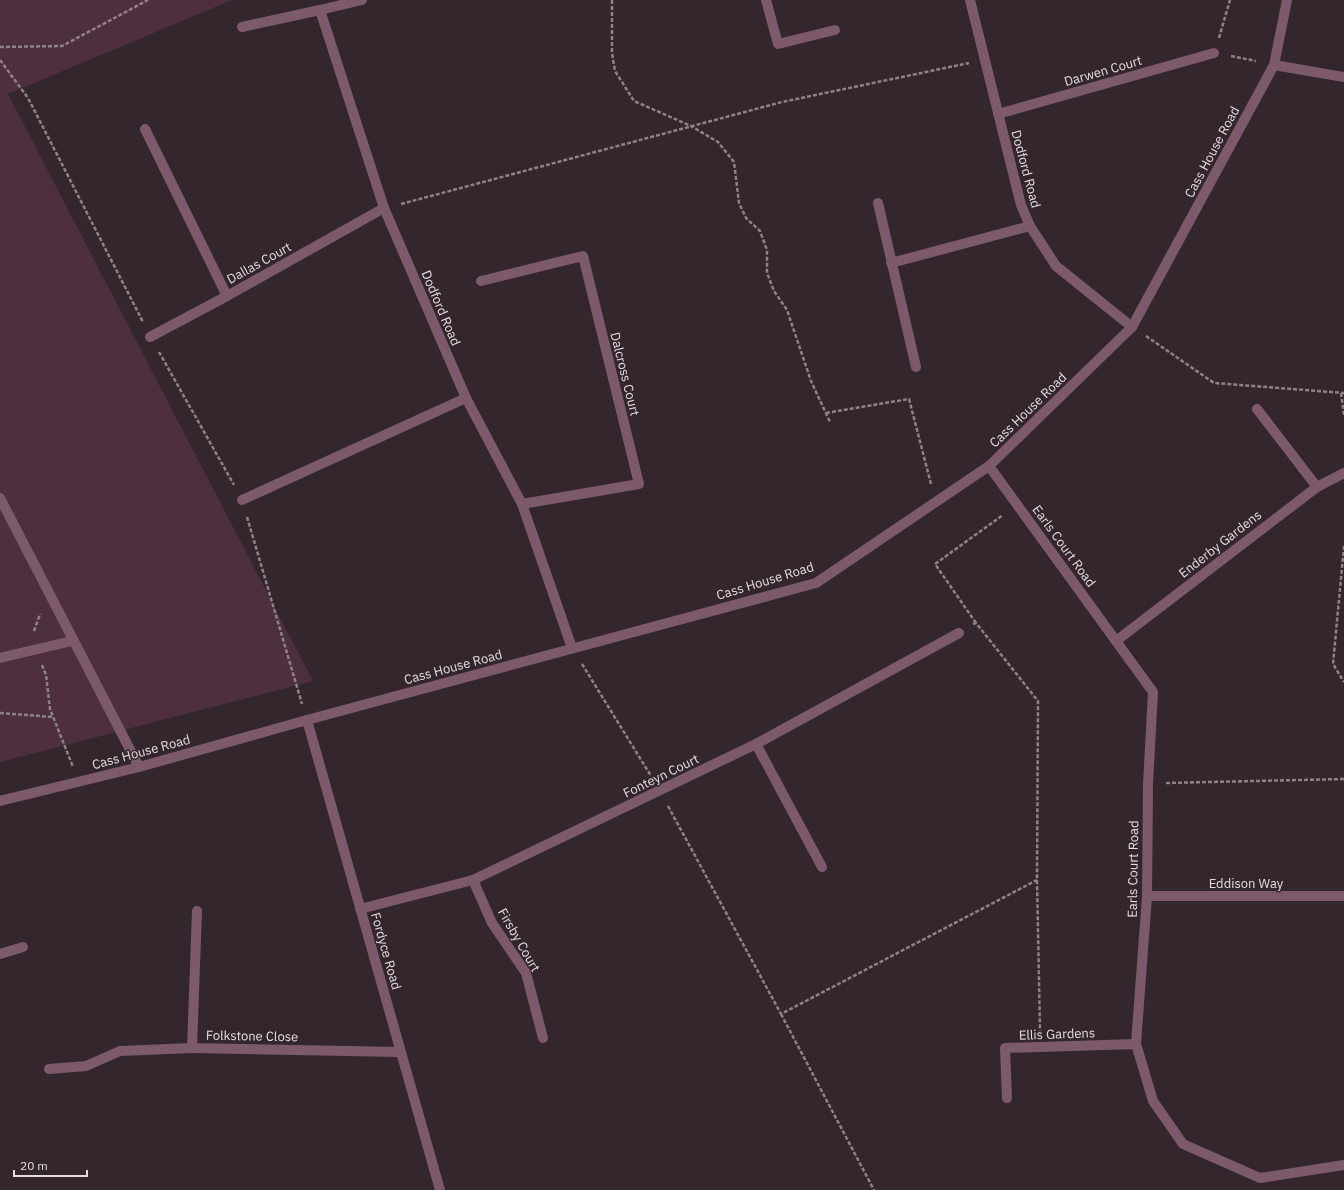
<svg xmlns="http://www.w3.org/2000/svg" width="1344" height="1190" font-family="'IBM Plex Sans',sans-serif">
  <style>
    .green { fill: #4e2f3f }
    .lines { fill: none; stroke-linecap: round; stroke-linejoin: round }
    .path { stroke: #8d8287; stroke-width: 2.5; stroke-dasharray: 4 2; stroke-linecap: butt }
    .service { stroke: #7c5a6b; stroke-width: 10 }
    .minor { stroke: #7c5a6b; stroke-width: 10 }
    .tertiary { stroke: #7c5a6b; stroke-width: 10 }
    .labels { text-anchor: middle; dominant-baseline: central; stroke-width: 3; stroke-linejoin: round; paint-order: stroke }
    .street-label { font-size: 13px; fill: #e5dce0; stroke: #33272d }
  </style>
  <rect width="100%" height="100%" fill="#33272d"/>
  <!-- green -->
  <polygon class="green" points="0,0 232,0 8,94 313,681 0,762"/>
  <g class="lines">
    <!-- path -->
    <g class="path">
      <polyline points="612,0 612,53 615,71 634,101 691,126 718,142 734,162 739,203 746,218 760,231 767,250 767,273 774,291 787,310 811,381 830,422"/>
      <polyline points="1219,38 1230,0"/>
      <polyline points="0,47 62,46 148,0"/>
      <polyline points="1231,56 1256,61"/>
      <polyline points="0,60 28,98 143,322"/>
      <polyline points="401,204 782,102 969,63"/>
      <polyline points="1146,336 1214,383 1344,393"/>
      <polyline points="159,352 234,485"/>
      <polyline points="1341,393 1344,415"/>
      <polyline points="826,413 909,399 931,484"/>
      <polyline points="247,517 302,704"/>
      <polyline points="1344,546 1333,664 1344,682"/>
      <polyline points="976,623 935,564 1003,515"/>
      <polyline points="973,624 976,623 1038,701 1037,880 1040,1031"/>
      <polyline points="34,631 39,617 41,614"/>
      <polyline points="582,664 651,776"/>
      <polyline points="42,665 46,675 50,709 73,767"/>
      <polyline points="0,713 53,717"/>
      <polyline points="1166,783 1344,779"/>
      <polyline points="668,806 781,1014 1037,880"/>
      <polyline points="781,1014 874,1190"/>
    </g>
    <!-- service -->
    <g class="service">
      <polyline points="766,0 778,44 835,30"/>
      <polyline points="878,203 916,367"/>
      <polyline points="891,263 1030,226"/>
      <polyline points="150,337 227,296"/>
      <polyline points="1257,409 1317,487"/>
      <polyline points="0,498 139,767"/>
      <polyline points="0,658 72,641"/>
      <polyline points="756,744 822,867"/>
      <polyline points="49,1069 86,1066 120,1051 192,1048"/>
    </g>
    <!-- minor -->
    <g class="minor">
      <polyline points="362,0 320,10 384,208 466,398 522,504 572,648"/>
      <polyline points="970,0 1021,205 1030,226 1056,266 1132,327"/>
      <polyline points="242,27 320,10"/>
      <polyline points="1274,65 1344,77"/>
      <polyline points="998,114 1214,53"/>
      <polyline points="145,129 227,296 384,208"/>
      <polyline points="481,281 583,256 639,484 522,504"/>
      <polyline points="989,466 1153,692 1148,784 1147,896 1136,1044 1153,1101 1183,1144 1260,1178 1344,1165"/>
      <polyline points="242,500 466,398"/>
      <polyline points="1116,641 1317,487 1344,473"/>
      <polyline points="307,720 440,1190"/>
      <polyline points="473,880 492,923 526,973 543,1038"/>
      <polyline points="1147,896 1344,896"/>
      <polyline points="360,909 473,880 756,744 959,633"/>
      <polyline points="197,911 192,1048 401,1052"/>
      <polyline points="0,954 23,947"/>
      <polyline points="1007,1098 1005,1048 1136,1044"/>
    </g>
    <!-- tertiary -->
    <polyline class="tertiary" points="0,801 139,767 307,720 816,583 989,466 1132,327 1274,65 1287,0"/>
  </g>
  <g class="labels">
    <!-- street labels -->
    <g class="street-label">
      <text transform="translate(1103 71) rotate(-16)">Darwen Court</text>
      <text transform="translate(1212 152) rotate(-62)">Cass House Road</text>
      <text transform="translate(1026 169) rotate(75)">Dodford Road</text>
      <text transform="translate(259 263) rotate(-29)">Dallas Court</text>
      <text transform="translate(441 308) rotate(67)">Dodford Road</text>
      <text transform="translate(625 374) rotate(76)">Dalcross Court</text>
      <text transform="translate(1028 410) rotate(-44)">Cass House Road</text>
      <text transform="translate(1220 544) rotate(-38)">Enderby Gardens</text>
      <text transform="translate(1064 546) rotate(54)">Earls Court Road</text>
      <text transform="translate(765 581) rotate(-17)">Cass House Road</text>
      <text transform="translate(453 667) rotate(-15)">Cass House Road</text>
      <text transform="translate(141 752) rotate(-15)">Cass House Road</text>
      <text transform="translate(661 776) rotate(-26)">Fonteyn Court</text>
      <text transform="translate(1133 869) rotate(-89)">Earls Court Road</text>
      <text x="1246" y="883">Eddison Way</text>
      <text transform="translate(519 940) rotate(60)">Firsby Court</text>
      <text transform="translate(386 951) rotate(74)">Fordyce Road</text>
      <text transform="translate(1057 1034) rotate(-2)">Ellis Gardens</text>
      <text transform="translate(252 1036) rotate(1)">Folkstone Close</text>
    </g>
  </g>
  <!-- scale -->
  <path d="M14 1170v6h73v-6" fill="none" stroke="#e5dce0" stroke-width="2"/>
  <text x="20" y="1170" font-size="12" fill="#e5dce0" stroke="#33272d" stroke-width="3" paint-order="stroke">20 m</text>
</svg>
